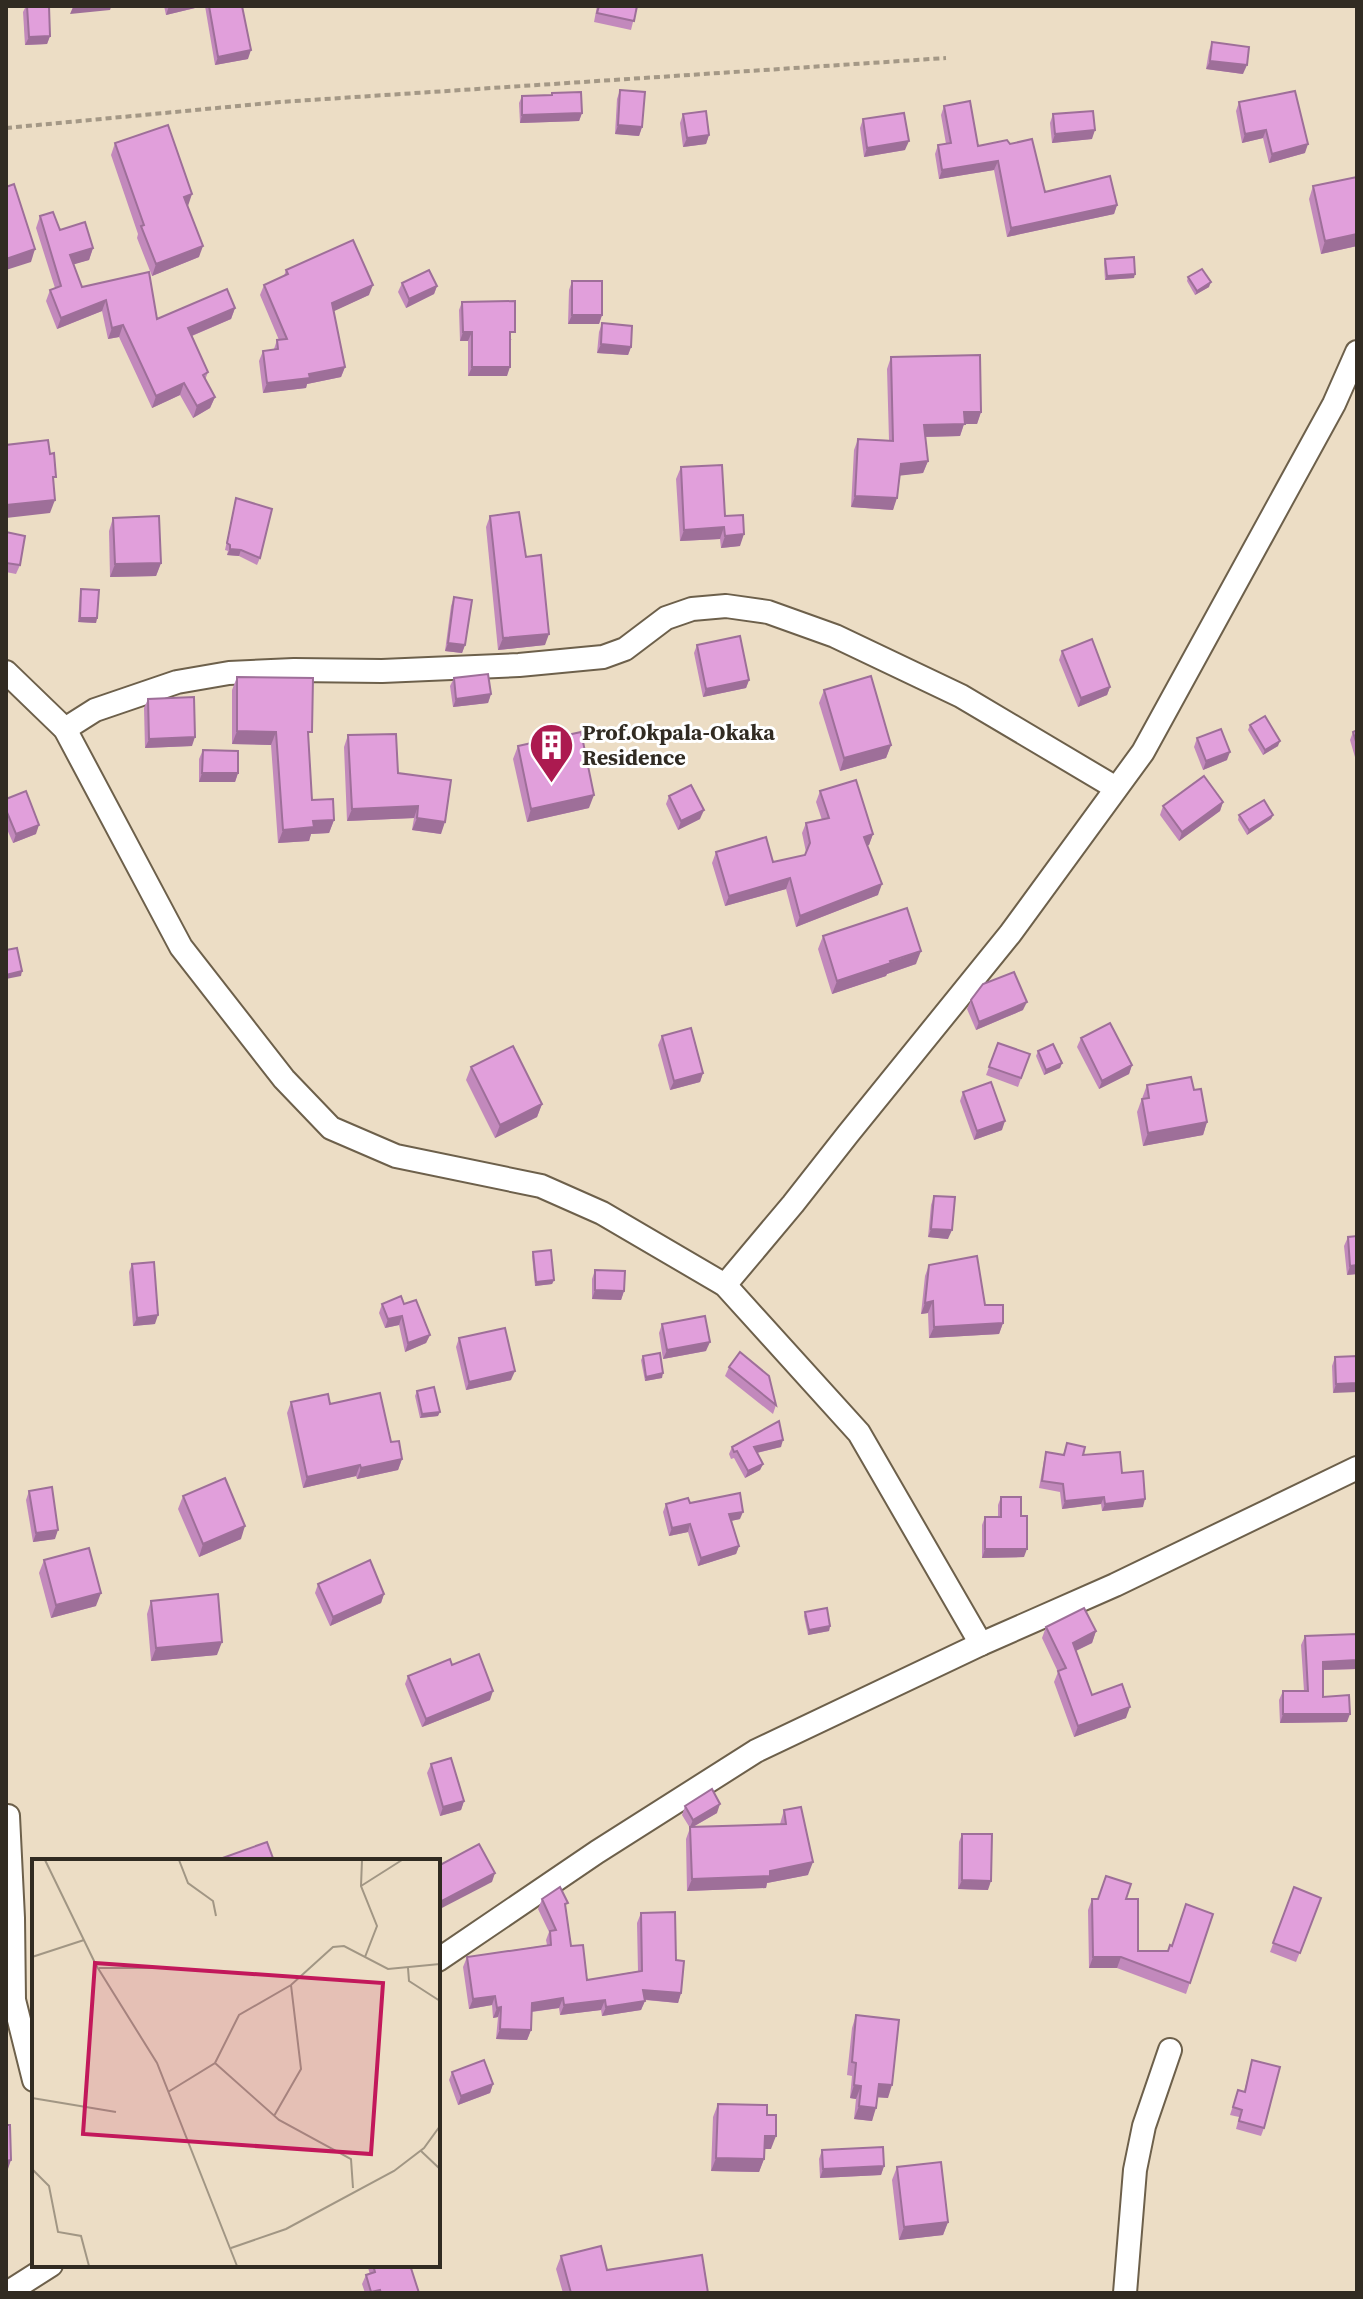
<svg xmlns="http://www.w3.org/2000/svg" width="1363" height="2299" font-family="'Source Serif 4',serif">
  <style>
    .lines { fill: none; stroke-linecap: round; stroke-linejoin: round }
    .minor-casing { stroke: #6d604b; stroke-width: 26 }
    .path { stroke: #a49886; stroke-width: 4; stroke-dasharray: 6 4; stroke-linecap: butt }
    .minor { stroke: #fff; stroke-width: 22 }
    .wall { fill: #c289bc }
    .shaded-wall { fill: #9e6f99 }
    .building { fill: #e19fdb; stroke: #9e6f99; stroke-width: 2 }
    .labels { text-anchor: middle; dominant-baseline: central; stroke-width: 6; stroke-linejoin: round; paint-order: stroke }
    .poi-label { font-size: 22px; font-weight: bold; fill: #312b22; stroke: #fff; text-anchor: start }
    .inset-road { fill: none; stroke: #a19684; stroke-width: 2 }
    .view { fill: #c2185b; fill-opacity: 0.15; stroke: #c2185b; stroke-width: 4 }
    .inset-edge { fill: none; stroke: #312b22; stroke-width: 4 }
  </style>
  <rect width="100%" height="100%" fill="#ecddc5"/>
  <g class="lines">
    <defs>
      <g id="minor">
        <polyline points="6,672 65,729 181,947 284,1079 331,1128 396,1156 541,1186 602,1213 725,1285 859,1433 981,1644"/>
        <polyline points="65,729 95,710 177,682 229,673 294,670 382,671 519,665 603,657 625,649 666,618 692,609 726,606 768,612 835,636 961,696 1116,788"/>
        <polyline points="725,1285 793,1204 848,1134 1010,934 1143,752 1334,404 1357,352"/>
        <polyline points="8,1816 13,1918 14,2000 34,2080"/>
        <polyline points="438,1960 597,1852 756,1751 981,1644 1115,1585 1357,1468"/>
        <polyline points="7,2293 51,2265"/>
        <polyline points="1125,2293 1135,2170 1144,2126 1170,2050"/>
      </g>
    </defs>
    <!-- minor casing -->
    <use href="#minor" class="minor-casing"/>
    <!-- path -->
    <polyline class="path" points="6,128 280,102 946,58"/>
    <!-- minor -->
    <use href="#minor" class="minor"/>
  </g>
  <!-- wall -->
  <g class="wall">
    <polygon points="26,6 49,6 50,36 47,44 25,45 23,12"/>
    <polygon points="164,6 196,6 195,8 166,15"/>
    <polygon points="205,6 242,6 248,59 215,65"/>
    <polygon points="597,6 637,6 631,30 594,22"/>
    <polygon points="1212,42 1243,74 1206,69 1209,51"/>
    <polygon points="620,90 642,127 639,136 615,134 617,99"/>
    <polygon points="552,95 582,113 579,121 520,123 519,103 522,96"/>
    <polygon points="1239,102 1305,153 1269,163 1263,138 1242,143 1236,111"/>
    <polygon points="944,106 978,146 1045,192 1117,205 1114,214 1007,237 994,170 939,179 935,154 938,145 946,144 941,115"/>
    <polygon points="683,114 709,135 706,144 683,147 680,123"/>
    <polygon points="1053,114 1092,139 1052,143 1050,123"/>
    <polygon points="863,119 905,150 864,157 860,128"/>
    <polygon points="115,143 188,206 199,257 152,276 137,238 138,234 111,155"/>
    <polygon points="1357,177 1357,246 1321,254 1309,199 1313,186"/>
    <polygon points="40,216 60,230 93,248 89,260 73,264 82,287 157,319 235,308 231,319 192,336 208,372 205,380 215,397 210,408 193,418 180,395 152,408 119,337 108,339 102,311 57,329 46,301 50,290 55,288 36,228"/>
    <polygon points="1105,259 1134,278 1105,280 1104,263"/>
    <polygon points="286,270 369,295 333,311 345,367 341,377 307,384 306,388 263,393 259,361 263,351 274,349 277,340 279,340 260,295 264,285 284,276"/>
    <polygon points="1188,277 1209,287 1195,295 1187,281"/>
    <polygon points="572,281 602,315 599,324 568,324 569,290"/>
    <polygon points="402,283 437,286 434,294 406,308 398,292"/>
    <polygon points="462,302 512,340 510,340 507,376 468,376 468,341 460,341 459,310"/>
    <polygon points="602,323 631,347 628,355 597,353 599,332"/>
    <polygon points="891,357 981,412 977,424 964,424 960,436 925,437 928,461 923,473 900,475 893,510 851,507 854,450 858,439 889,440 887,369"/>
    <polygon points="681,467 740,546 721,548 720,539 680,541 676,479"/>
    <polygon points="236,498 260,558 257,565 239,556 227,555 228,551 225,550"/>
    <polygon points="490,516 526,557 545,645 498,650 486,527"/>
    <polygon points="113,518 161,563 156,576 110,577 109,531"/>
    <polygon points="6,532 20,565 16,574 6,572"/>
    <polygon points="81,589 97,618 96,623 78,622 80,594"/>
    <polygon points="454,597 465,645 462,653 445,651 451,606"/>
    <polygon points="697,645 749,680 746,688 703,697 694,653"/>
    <polygon points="1062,651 1110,687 1107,695 1078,707 1059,660"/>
    <polygon points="237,677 308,743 312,800 334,820 329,833 311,834 309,841 278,843 271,745 232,744 232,690"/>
    <polygon points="454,678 491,694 488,703 453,707 450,686"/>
    <polygon points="824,690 891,745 886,758 840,771 819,703"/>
    <polygon points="148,699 192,746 145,748 144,708"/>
    <polygon points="1250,725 1278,746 1263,755 1248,730"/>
    <polygon points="1357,730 1357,764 1350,740 1353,732"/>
    <polygon points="348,735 398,773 441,834 412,830 414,818 347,821 344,747"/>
    <polygon points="1197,738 1227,760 1203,770 1194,747"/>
    <polygon points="518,746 589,808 527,822 513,759"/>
    <polygon points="203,750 238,773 235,782 199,782 199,759"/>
    <polygon points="820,791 873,834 869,845 867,846 878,895 796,927 786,889 725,906 712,863 716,852 773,862 805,855 806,852 802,833 806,823 822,820 816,802"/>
    <polygon points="669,796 700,819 678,830 666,804"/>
    <polygon points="6,799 36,834 13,843 6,827"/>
    <polygon points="1223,802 1220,811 1179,841 1160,815 1163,806"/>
    <polygon points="1239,815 1273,815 1271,819 1247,835 1238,820"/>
    <polygon points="823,936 916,964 887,974 886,976 832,994 818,949"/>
    <polygon points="971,1000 1023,1010 976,1030 967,1009"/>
    <polygon points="662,1036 703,1073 700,1082 670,1090 658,1045"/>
    <polygon points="1081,1038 1132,1065 1129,1074 1099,1089 1077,1047"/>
    <polygon points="998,1043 1030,1054 1018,1087 986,1075"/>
    <polygon points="1038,1051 1062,1063 1060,1068 1044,1075 1036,1056"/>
    <polygon points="471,1067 542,1104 537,1117 495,1138 466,1080"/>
    <polygon points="1147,1085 1194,1090 1207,1122 1203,1135 1143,1146 1137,1112"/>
    <polygon points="963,1092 1002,1130 974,1140 960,1101"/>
    <polygon points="934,1196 948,1239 928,1237 931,1205"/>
    <polygon points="1357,1232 1357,1274 1347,1275 1344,1246 1348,1237 1356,1236"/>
    <polygon points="533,1252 554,1280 552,1284 535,1286 532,1256"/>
    <polygon points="132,1264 155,1324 133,1326 129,1272"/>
    <polygon points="929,1265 985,1305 1003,1323 999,1334 929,1338 928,1313 921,1314 925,1276"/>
    <polygon points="595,1270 624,1291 621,1300 592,1299 592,1279"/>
    <polygon points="382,1304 430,1335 426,1343 405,1352 399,1325 385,1328 379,1313"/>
    <polygon points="662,1324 706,1351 663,1359 659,1333"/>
    <polygon points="459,1338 511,1380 466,1390 456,1347"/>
    <polygon points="643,1356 662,1378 645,1381 641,1360"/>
    <polygon points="1357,1356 1333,1393 1332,1366 1335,1357"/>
    <polygon points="729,1367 776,1405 773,1414 725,1376"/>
    <polygon points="417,1391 438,1416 420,1418 415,1396"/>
    <polygon points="291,1402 330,1404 402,1459 398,1470 357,1479 356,1476 303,1488 287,1413"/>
    <polygon points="1067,1443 1083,1455 1122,1473 1143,1507 1102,1511 1101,1504 1062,1509 1060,1492 1039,1488 1044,1460 1046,1452 1063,1455"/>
    <polygon points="732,1447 781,1447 757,1453 763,1464 760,1470 745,1478 734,1458 731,1459 729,1454"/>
    <polygon points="29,1491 55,1539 33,1542 26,1500"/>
    <polygon points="183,1496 241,1539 199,1557 178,1509"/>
    <polygon points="1001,1497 1021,1516 1024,1557 982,1558 982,1525 985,1517 998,1517 998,1505"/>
    <polygon points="690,1503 740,1519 731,1521 739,1546 736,1554 698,1566 688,1532 669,1536 663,1512 666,1504"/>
    <polygon points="44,1560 96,1606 51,1618 39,1573"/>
    <polygon points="318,1584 384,1594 381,1603 330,1626 315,1593"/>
    <polygon points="151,1601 217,1655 151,1661 147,1614"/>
    <polygon points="805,1612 830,1626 829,1631 808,1635 804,1616"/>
    <polygon points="1046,1627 1096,1631 1092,1643 1076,1651 1092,1695 1126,1718 1074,1737 1054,1682 1058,1672 1042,1638"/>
    <polygon points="1305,1636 1356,1669 1323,1670 1323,1697 1347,1722 1280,1723 1279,1700 1283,1691 1304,1691 1301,1645"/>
    <polygon points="408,1676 490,1700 422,1727 405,1684"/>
    <polygon points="431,1764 464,1801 461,1810 440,1816 427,1773"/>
    <polygon points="685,1806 717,1813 693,1827 780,1824 784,1810 808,1875 767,1883 766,1888 687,1891 686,1839 690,1828 682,1815"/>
    <polygon points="962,1834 988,1890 958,1889 959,1842"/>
    <polygon points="1294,1887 1321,1898 1296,1962 1270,1952"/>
    <polygon points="542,1899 566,1908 571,1946 587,1980 638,1971 637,1923 641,1913 676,1960 681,1993 678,2003 645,2000 641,2010 602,2016 601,2010 560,2015 559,2008 532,2012 531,2030 527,2040 496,2039 498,2017 493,2018 492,2005 469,2009 463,1967 467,1957 547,1945 546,1940 549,1932 538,1909"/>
    <polygon points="1092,1899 1126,1899 1138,1951 1168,1951 1172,1946 1213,1914 1186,1994 1117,1968 1089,1968 1088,1910"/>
    <polygon points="856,2015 888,2098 877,2097 872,2121 854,2119 856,2099 850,2098 852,2076 847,2075 852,2028"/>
    <polygon points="1252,2060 1264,2128 1261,2136 1236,2129 1239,2117 1230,2115 1238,2090 1244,2092"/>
    <polygon points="452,2072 493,2084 490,2093 458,2105 449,2080"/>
    <polygon points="718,2104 767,2115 771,2149 764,2149 764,2159 759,2172 711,2171 713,2117"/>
    <polygon points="822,2150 884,2166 881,2175 820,2178 819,2159"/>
    <polygon points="897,2167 948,2222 943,2235 899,2240 892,2180"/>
    <polygon points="561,2256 607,2270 708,2293 563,2293 556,2269"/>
    <polygon points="367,2265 410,2265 419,2293 365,2293 362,2284 366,2275 370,2274"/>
  </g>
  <!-- shaded-wall -->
  <g class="shaded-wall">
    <polygon points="81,6 119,6 111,7 110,10 70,14 73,7"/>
    <polygon points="169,6 196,6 195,8 166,15"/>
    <polygon points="50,36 47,44 25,45 29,37"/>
    <polygon points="251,50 248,59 215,65 218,57"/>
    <polygon points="1210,61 1247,65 1243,74 1206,69"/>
    <polygon points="582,113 579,121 520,123 522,115"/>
    <polygon points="618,125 642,127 639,136 615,134"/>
    <polygon points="1095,130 1092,139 1052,143 1055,134"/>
    <polygon points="1266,130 1263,138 1242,143 1245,134"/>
    <polygon points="709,135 706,144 683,147 687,138"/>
    <polygon points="909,141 905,150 864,157 867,148"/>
    <polygon points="1308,144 1305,153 1269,163 1272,154"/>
    <polygon points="998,161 994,170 939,179 942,170"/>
    <polygon points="192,194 188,206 184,197"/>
    <polygon points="1117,205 1114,214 1007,237 1011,228"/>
    <polygon points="1357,234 1357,246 1321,254 1325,241"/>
    <polygon points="203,246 199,257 152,276 156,264"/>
    <polygon points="93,248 89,260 65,267 70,255"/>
    <polygon points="35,249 31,262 6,270 6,259"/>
    <polygon points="1135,274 1134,278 1105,280 1107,276"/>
    <polygon points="1211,282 1209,287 1195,295 1197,291"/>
    <polygon points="373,285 369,295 328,314 332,303"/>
    <polygon points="437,286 434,294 406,308 409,299"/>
    <polygon points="106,300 102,311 57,329 61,318"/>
    <polygon points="235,308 231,319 184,339 188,328"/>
    <polygon points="572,315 602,315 599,324 568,324"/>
    <polygon points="123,325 119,337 108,339 112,328"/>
    <polygon points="463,332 472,332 468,341 460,341"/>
    <polygon points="601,344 631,347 628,355 597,353"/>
    <polygon points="345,367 341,377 307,384 306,388 263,393 267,383"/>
    <polygon points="472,367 510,367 507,376 468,376"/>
    <polygon points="184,383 180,395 152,408 156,396"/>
    <polygon points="215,397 210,408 193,418 197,406"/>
    <polygon points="964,412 981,412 977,424 964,424 960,436 920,437 924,425"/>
    <polygon points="928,461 923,473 897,476 901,464"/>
    <polygon points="855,496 897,498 893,510 851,507"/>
    <polygon points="55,500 50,513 6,518 6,505"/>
    <polygon points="724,527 720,539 680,541 684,530"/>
    <polygon points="744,534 740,546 721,548 725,536"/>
    <polygon points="230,549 241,550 239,556 227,555"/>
    <polygon points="161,563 156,576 110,577 115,564"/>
    <polygon points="80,618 97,618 96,623 78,622"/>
    <polygon points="549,634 545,645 498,650 503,638"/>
    <polygon points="448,643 465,645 462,653 445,651"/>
    <polygon points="749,680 746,688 703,697 706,689"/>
    <polygon points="1110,687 1107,695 1078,707 1081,698"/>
    <polygon points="491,694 488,703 453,707 456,699"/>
    <polygon points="237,731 276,732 271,745 232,744"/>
    <polygon points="195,737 192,746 145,748 149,739"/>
    <polygon points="1280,741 1278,746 1263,755 1265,750"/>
    <polygon points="891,745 886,758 840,771 844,758"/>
    <polygon points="1230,752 1227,760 1203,770 1206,761"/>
    <polygon points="202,773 238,773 235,782 199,782"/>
    <polygon points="594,795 589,808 527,822 531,809"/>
    <polygon points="1223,802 1220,811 1179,841 1182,832"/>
    <polygon points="418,806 414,818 347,821 352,809"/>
    <polygon points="704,810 700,819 678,830 681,821"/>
    <polygon points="1273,815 1271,819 1247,835 1249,830"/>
    <polygon points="417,818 445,822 441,834 412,830"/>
    <polygon points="334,820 329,833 311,834 309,841 278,843 283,830 313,821"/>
    <polygon points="39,825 36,834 13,843 16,834"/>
    <polygon points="873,834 869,845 860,848 864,837"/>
    <polygon points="790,878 786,889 725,906 729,896"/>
    <polygon points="882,884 878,895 796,927 800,916"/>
    <polygon points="921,951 916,964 887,974 886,976 832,994 837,981"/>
    <polygon points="22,971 21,976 6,979 6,975"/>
    <polygon points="1027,1002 1023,1010 976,1030 979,1022"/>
    <polygon points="1062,1063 1060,1068 1044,1075 1046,1070"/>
    <polygon points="1132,1065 1129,1074 1099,1089 1102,1081"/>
    <polygon points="703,1073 700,1082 670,1090 674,1081"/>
    <polygon points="542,1104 537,1117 495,1138 500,1125"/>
    <polygon points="1005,1121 1002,1130 974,1140 977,1131"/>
    <polygon points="1207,1122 1203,1135 1143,1146 1148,1133"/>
    <polygon points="931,1229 952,1230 948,1239 928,1237"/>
    <polygon points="1357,1265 1357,1274 1347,1275 1350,1266"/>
    <polygon points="554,1280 552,1284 535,1286 536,1282"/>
    <polygon points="595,1290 624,1291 621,1300 592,1299"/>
    <polygon points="933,1301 928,1313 921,1314 925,1303"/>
    <polygon points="158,1315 155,1324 133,1326 137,1318"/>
    <polygon points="402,1316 399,1325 385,1328 388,1319"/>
    <polygon points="1003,1323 999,1334 929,1338 934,1327"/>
    <polygon points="430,1335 426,1343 405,1352 408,1343"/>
    <polygon points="710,1342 706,1351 663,1359 667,1350"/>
    <polygon points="515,1371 511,1380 466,1390 469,1382"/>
    <polygon points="663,1373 662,1378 645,1381 646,1377"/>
    <polygon points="1357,1383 1357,1392 1333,1393 1336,1384"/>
    <polygon points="440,1412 438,1416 420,1418 422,1414"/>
    <polygon points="783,1440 781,1447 752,1454 754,1447"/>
    <polygon points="402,1459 398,1470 357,1479 361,1468"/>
    <polygon points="763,1464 760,1470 745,1478 748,1471"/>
    <polygon points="360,1465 356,1476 303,1488 307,1477"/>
    <polygon points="1104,1497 1101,1504 1062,1509 1065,1501"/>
    <polygon points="1145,1499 1143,1507 1102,1511 1105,1504"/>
    <polygon points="743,1512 740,1519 726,1522 729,1514"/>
    <polygon points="690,1524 688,1532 669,1536 672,1528"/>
    <polygon points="245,1526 241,1539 199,1557 203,1544"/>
    <polygon points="58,1530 55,1539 33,1542 36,1533"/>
    <polygon points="739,1546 736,1554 698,1566 701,1558"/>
    <polygon points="985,1549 1027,1549 1024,1557 982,1558"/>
    <polygon points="101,1593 96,1606 51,1618 56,1605"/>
    <polygon points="384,1594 381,1603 330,1626 333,1617"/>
    <polygon points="830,1626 829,1631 808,1635 809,1630"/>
    <polygon points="1096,1631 1092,1643 1069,1654 1073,1643"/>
    <polygon points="222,1642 217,1655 151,1661 156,1648"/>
    <polygon points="1357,1660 1356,1669 1319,1670 1323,1662"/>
    <polygon points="493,1691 490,1700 422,1727 426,1719"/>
    <polygon points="1130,1707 1126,1718 1074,1737 1078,1726"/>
    <polygon points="1283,1714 1350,1714 1347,1722 1280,1723"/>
    <polygon points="464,1801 461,1810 440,1816 443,1807"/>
    <polygon points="720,1804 717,1813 689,1829 693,1820"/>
    <polygon points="813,1862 808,1875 767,1883 766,1888 687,1891 692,1879 770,1871"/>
    <polygon points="495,1873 492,1882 438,1910 440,1902"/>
    <polygon points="962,1880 991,1881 988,1890 958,1889"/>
    <polygon points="1093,1957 1121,1957 1117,1968 1089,1968"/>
    <polygon points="643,1990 681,1993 678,2003 639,1999"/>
    <polygon points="495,1996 492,2005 469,2009 473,1999"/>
    <polygon points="563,1998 559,2008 529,2012 532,2003"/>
    <polygon points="605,2000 601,2010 560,2015 564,2005"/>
    <polygon points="645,2001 641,2010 602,2016 606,2007"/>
    <polygon points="501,2007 498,2017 493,2018 497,2008"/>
    <polygon points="500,2029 531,2030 527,2040 496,2039"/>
    <polygon points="493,2084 490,2093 458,2105 461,2096"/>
    <polygon points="879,2084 892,2085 888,2098 874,2097"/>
    <polygon points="854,2085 861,2086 856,2099 850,2098"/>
    <polygon points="859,2106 876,2108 872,2121 854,2119"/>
    <polygon points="765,2136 776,2136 771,2149 760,2149"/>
    <polygon points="716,2158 764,2159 759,2172 711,2171"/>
    <polygon points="11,2160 8,2169 6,2169 6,2161"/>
    <polygon points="884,2166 881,2175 820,2178 823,2169"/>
    <polygon points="948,2222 943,2235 899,2240 904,2227"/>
  </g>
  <!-- building -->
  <g class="building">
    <polygon points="27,6 49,6 50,36 29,37"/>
    <polygon points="209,6 242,6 251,50 218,57"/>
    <polygon points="599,6 637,6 634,21 597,13"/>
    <polygon points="1212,42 1249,47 1247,65 1210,61"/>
    <polygon points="620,90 645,92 642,127 618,125"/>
    <polygon points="1295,91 1308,144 1272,154 1266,130 1245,134 1239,102"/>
    <polygon points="581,92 582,113 522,115 522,96 552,95 552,93"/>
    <polygon points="970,101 978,146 1007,140 1010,144 1032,139 1045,192 1110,176 1117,205 1011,228 998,161 942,170 938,145 951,143 944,106"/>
    <polygon points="706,111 709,135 687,138 683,114"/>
    <polygon points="1093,111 1095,130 1055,134 1053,114"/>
    <polygon points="904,113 909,141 867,148 863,119"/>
    <polygon points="168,125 192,194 184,197 203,246 156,264 141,226 144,225 115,143"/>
    <polygon points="1357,177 1357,234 1325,241 1313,186"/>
    <polygon points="14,184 35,249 6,259 6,187"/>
    <polygon points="53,212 60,230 85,222 93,248 70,255 82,287 149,272 157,319 227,289 235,308 188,328 208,372 203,375 215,397 197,406 184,383 156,396 123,325 112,328 106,300 61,318 50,290 61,286 40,216"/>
    <polygon points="353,240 373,285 332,303 345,367 309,374 310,378 267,383 263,351 278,349 277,340 287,339 264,285 288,274 286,270"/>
    <polygon points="1134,257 1135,274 1107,276 1105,259"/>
    <polygon points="1202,269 1211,282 1197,291 1188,277"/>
    <polygon points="429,270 437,286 409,299 402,283"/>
    <rect x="572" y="281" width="30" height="34"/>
    <polygon points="515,301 515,332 510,332 510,367 472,367 472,332 463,332 462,302"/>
    <polygon points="602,323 632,326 631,347 601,344"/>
    <polygon points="980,355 981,412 964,412 965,424 924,425 928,461 901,464 897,498 855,496 858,439 893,441 891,357"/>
    <polygon points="48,440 50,454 54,453 56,477 53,477 55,500 6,505 6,445"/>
    <polygon points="722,465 725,516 743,515 744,534 725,536 724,527 684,530 681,467"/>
    <polygon points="236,498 272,509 260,558 241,550 230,549 230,545 227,543"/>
    <polygon points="519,512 526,557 541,555 549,634 503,638 490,516"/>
    <polygon points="159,516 161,563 115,564 113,518"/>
    <polygon points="6,532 25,536 20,565 6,563"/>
    <polygon points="81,589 99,590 97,618 80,618"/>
    <polygon points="454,597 472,600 465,645 448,643"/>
    <polygon points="740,636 749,680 706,689 697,645"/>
    <polygon points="1092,639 1110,687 1081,698 1062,651"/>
    <polygon points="488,674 491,694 456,699 454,678"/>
    <polygon points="871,676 891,745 844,758 824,690"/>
    <polygon points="237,677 313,678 312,732 308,732 312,800 333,799 334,820 313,821 314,827 283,830 276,732 237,731"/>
    <polygon points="194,697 195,737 149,739 148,699"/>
    <polygon points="1265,716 1280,741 1265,750 1250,725"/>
    <polygon points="1221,729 1230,752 1206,761 1197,738"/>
    <polygon points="1357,730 1357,745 1353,732"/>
    <polygon points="581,732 594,795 531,809 518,746"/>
    <polygon points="396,734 398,773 451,780 445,822 417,818 418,806 352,809 348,735"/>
    <polygon points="203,750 238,751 238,773 202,773"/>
    <polygon points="1204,776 1223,802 1182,832 1163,806"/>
    <polygon points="856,780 873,834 864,837 882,884 800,916 790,878 729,896 716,852 766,837 773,862 805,855 810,843 806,823 829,818 820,791"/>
    <polygon points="691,785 704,810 681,821 669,796"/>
    <polygon points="26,791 39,825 16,834 6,810 6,799"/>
    <polygon points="1264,800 1273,815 1249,830 1239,815"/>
    <polygon points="907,908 921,951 890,961 891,963 837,981 823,936"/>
    <polygon points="17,948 22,971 6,975 6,950"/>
    <polygon points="1014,972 1027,1002 979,1022 971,1000 983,984"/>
    <polygon points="1110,1023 1132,1065 1102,1081 1081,1038"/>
    <polygon points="691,1028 703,1073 674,1081 662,1036"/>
    <polygon points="998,1043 1030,1054 1021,1078 989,1067"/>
    <polygon points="1053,1044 1062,1063 1046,1070 1038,1051"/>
    <polygon points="513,1046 542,1104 500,1125 471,1067"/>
    <polygon points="1191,1077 1194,1090 1201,1089 1207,1122 1148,1133 1142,1099 1149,1098 1147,1085"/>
    <polygon points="991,1082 1005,1121 977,1131 963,1092"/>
    <polygon points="934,1196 955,1197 952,1230 931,1229"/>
    <polygon points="1357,1236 1357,1265 1350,1266 1348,1237"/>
    <polygon points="551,1250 554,1280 536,1282 533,1252"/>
    <polygon points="977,1256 985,1305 1003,1305 1003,1323 934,1327 933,1301 925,1303 929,1265"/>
    <polygon points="154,1262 158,1315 137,1318 132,1264"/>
    <polygon points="595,1270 625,1271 624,1291 595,1290"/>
    <polygon points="401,1296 404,1304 416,1300 430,1335 408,1343 402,1316 388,1319 382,1304"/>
    <polygon points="705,1316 710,1342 667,1350 662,1324"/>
    <polygon points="505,1328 515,1371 469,1382 459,1338"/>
    <polygon points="740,1352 769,1376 776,1405 729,1367"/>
    <polygon points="660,1353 663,1373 646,1377 643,1356"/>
    <polygon points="1357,1356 1357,1383 1336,1384 1335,1357"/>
    <polygon points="434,1387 440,1412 422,1414 417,1391"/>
    <polygon points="380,1393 391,1442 399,1441 402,1459 361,1468 360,1465 307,1477 291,1402 328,1394 330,1404"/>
    <polygon points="779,1421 783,1440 754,1447 763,1464 748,1471 737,1451 734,1452 732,1447"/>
    <polygon points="1067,1443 1085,1447 1083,1455 1120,1452 1122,1473 1143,1471 1145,1499 1105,1504 1104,1497 1065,1501 1063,1484 1042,1481 1046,1452 1064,1455"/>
    <polygon points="225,1478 245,1526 203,1544 183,1496"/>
    <polygon points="52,1487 58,1530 36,1533 29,1491"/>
    <polygon points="740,1493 743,1512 729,1514 739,1546 701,1558 690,1524 672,1528 666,1504 688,1498 690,1503"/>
    <polygon points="1001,1497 1021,1497 1021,1516 1027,1516 1027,1549 985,1549 985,1517 1001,1517"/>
    <polygon points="89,1548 101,1593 56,1605 44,1560"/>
    <polygon points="370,1560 384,1594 333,1617 318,1584"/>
    <polygon points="218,1594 222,1642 156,1648 151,1601"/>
    <polygon points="827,1608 830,1626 809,1630 805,1612"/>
    <polygon points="1084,1608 1096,1631 1073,1643 1092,1695 1122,1684 1130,1707 1078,1726 1058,1671 1066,1668 1046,1627"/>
    <polygon points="1357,1634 1357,1660 1323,1662 1323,1697 1349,1695 1350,1714 1283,1714 1283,1691 1308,1691 1305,1636"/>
    <polygon points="479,1654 493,1691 426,1719 408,1676 450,1659 452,1665"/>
    <polygon points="451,1758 464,1801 443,1807 431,1764"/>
    <polygon points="712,1789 720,1804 693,1820 685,1806"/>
    <polygon points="801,1807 813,1862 770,1871 770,1876 692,1879 690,1827 786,1824 784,1810"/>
    <polygon points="962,1834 992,1834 991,1881 962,1880"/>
    <polygon points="267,1842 274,1861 217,1860"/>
    <polygon points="479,1844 495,1873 440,1902 438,1898 438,1866"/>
    <polygon points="1106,1876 1131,1884 1126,1899 1138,1899 1138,1951 1168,1951 1170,1945 1172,1946 1186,1904 1213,1914 1190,1983 1121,1957 1093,1957 1092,1899 1098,1899"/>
    <polygon points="560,1887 568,1903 565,1904 571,1946 583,1945 587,1980 642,1971 641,1913 675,1912 676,1960 684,1961 681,1993 643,1990 645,2001 606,2007 605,2000 564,2005 563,1998 532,2003 531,2030 500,2029 501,2007 497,2008 495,1996 473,1999 467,1957 551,1945 550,1931 556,1930 542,1899"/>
    <polygon points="1294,1887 1321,1898 1300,1953 1273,1943"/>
    <polygon points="856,2015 899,2020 892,2085 879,2084 876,2108 859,2106 861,2086 854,2085 856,2063 852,2062"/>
    <polygon points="484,2060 493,2084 461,2096 452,2072"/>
    <polygon points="1252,2060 1280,2067 1264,2128 1239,2121 1242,2110 1233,2107 1238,2090 1245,2092"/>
    <polygon points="718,2104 767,2105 767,2115 776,2115 776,2136 765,2136 764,2159 716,2158"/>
    <polygon points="6,2125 10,2125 11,2160 6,2161"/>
    <polygon points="883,2147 884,2166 823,2169 822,2150"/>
    <polygon points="941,2162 948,2222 904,2227 897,2167"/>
    <polygon points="601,2246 607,2270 702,2255 708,2293 571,2293 561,2256"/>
    <polygon points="373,2265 410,2265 419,2293 381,2293 380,2290 371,2292 366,2275 375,2272"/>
  </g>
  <!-- icons -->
  <defs>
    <symbol id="building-pin" viewBox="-11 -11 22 30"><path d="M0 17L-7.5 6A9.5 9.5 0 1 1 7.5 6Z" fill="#ac1a50" stroke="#fff"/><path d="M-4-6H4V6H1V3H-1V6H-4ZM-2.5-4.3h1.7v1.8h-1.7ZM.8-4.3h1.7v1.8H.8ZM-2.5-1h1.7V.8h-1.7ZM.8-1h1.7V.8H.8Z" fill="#fff"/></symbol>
  </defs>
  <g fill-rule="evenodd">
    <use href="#building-pin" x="526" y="720" width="51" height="69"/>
  </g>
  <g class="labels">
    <!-- poi labels -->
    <g class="poi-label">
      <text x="582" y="732">Prof.Okpala-Okaka<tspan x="582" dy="25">Residence</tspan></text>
    </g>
  </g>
  <!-- overview -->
  <g transform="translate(32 1859)">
    <rect width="408" height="408" fill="#ecddc5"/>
    <path class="inset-road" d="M13,1L64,106L125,204L205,407M147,1L156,24L181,42L184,57M330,1L329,27L345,67L333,98M329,27L370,1M0,98L52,81M67,109H123M376,109L377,122L408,142M183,204L247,261L319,300L321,329M136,233L183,204L207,156L259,126L301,88L312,87L356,110L408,105M0,239L84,253M242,257L269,210L259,126M389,292L408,310M0,310L17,327L26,373L49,377L57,407M199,389L254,370L362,312L392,289L408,267"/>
    <path class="view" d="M63,104L351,124L339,295L51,275Z"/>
    <rect width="408" height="408" class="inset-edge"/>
  </g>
  <!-- border -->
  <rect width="1363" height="2299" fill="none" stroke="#312b22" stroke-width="16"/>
</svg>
